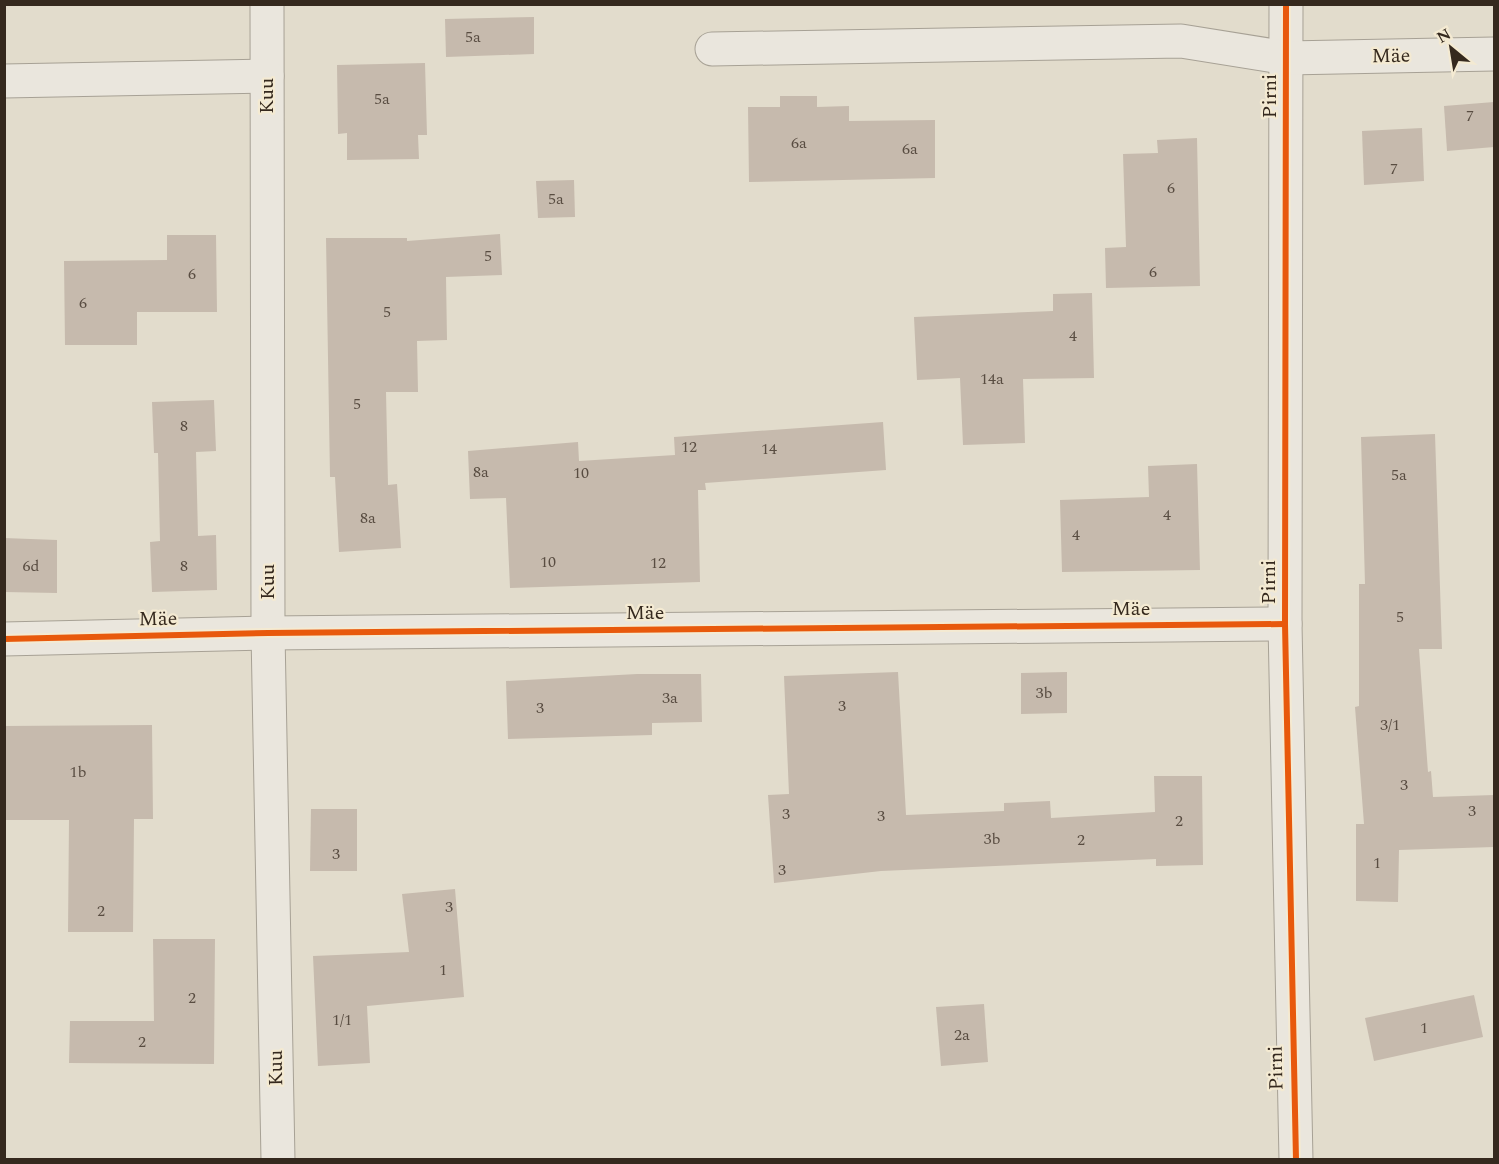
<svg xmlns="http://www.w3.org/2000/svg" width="1499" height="1164" font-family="Spectral,serif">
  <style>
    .building { fill: #c6baad }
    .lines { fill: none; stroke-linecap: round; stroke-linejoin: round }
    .minor-casing { stroke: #a7a195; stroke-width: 35 }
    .minor { stroke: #eae6dd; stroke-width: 33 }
    .cycleway-casing { stroke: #f4ead2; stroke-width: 10 }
    .cycleway { stroke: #e8590c; stroke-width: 6 }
    .labels { text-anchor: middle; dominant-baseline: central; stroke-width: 4.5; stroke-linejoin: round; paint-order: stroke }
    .number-label { font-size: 16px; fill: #594d42 }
    .street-label { font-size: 20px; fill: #35291e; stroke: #f4ead2 }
  </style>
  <rect width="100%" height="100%" fill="#e2dccc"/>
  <!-- building -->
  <g class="building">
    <polygon points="534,17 534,54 446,57 445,19"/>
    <polygon points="425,63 427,135 418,135 419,159 347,160 347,133 338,134 337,65"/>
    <polygon points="780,96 817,96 817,107 849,106 849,121 935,120 935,178 749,182 748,107 780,107"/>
    <polygon points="1494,102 1494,147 1447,151 1444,106"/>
    <polygon points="1422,128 1424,181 1364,185 1362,131"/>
    <polygon points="1197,138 1200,286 1106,288 1105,248 1126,247 1123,154 1158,153 1157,140"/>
    <polygon points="574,180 575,217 538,218 536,181"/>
    <polygon points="500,234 502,275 446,277 447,340 417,341 418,392 386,392 388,485 397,484 401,548 339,552 335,477 330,477 326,238 407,238 407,241"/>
    <polygon points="167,235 216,235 217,312 137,312 137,345 65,345 64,261 167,260"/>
    <polygon points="1092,293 1094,378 1023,379 1025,443 963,445 960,378 917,380 914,317 1053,311 1053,294"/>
    <polygon points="214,400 216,451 196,452 198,536 216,535 217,590 152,592 150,542 160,541 158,453 154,453 152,402"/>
    <polygon points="883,422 886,470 705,483 706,490 698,490 700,582 510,588 506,498 470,499 468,451 578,442 579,461 675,455 674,437"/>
    <polygon points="1435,434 1442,649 1419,649 1428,772 1431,771 1433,797 1494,795 1494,847 1399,850 1398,902 1356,901 1356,824 1364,824 1355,707 1359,706 1359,584 1365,584 1361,437"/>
    <polygon points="1197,464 1200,570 1062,572 1060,500 1149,497 1148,466"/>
    <polygon points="4,538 57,540 57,593 4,592"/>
    <polygon points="898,672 906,815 1004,811 1004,803 1050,801 1051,818 1155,812 1154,776 1202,776 1203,865 1156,866 1156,859 881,871 774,883 768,795 789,794 784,676"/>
    <polygon points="1067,672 1067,713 1021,714 1021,673"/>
    <polygon points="637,674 701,674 702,722 652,723 652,735 508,739 506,681"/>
    <polygon points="152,725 153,819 134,819 133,932 68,932 69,820 4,820 4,726"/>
    <polygon points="311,809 357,809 357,871 310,871"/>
    <polygon points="455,889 464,997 367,1006 370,1063 318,1066 313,956 409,952 402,894"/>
    <polygon points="153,939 215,939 214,1064 69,1063 70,1021 154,1021"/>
    <polygon points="1474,995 1483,1037 1374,1061 1365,1018"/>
    <polygon points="984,1004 988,1062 941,1066 936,1007"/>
  </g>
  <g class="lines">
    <defs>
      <g id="minor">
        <polyline points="267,4 268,633 278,1160"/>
        <polyline points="1286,4 1285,624 1296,1160"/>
        <polyline points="712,49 1181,41 1287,58 1494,54"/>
        <polyline points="4,81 267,76"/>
        <polyline points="4,639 268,633 1285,624"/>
      </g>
    </defs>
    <!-- minor casing -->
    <use href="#minor" class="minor-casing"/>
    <!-- minor -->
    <use href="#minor" class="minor"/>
    <defs>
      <g id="cycleway">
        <polyline points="1286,4 1285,624 1296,1160"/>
        <polyline points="4,639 268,633 1285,624"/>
      </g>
    </defs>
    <!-- cycleway casing -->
    <use href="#cycleway" class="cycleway-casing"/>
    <!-- cycleway -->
    <use href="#cycleway" class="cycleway"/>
  </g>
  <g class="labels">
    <!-- number labels -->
    <g class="number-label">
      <text x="473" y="37">5a</text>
      <text x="382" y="99">5a</text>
      <text x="1470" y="116">7</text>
      <text x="799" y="143">6a</text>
      <text x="910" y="149">6a</text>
      <text x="1394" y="169">7</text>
      <text x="1171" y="188">6</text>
      <text x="556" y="199">5a</text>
      <text x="488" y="256">5</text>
      <text x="1153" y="272">6</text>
      <text x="192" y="274">6</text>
      <text x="83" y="303">6</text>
      <text x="387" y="312">5</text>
      <text x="1073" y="336">4</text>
      <text x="992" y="379">14a</text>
      <text x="357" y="404">5</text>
      <text x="184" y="426">8</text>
      <text x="689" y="447">12</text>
      <text x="769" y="449">14</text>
      <text x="481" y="472">8a</text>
      <text x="581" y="473">10</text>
      <text x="1399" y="475">5a</text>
      <text x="1167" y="515">4</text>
      <text x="368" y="518">8a</text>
      <text x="1076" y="535">4</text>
      <text x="548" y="562">10</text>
      <text x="658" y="563">12</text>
      <text x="31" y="566">6d</text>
      <text x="184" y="566">8</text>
      <text x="1400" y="617">5</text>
      <text x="1044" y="693">3b</text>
      <text x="670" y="698">3a</text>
      <text x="842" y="706">3</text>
      <text x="540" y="708">3</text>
      <text x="1390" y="725">3/1</text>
      <text x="78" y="772">1b</text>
      <text x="1404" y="785">3</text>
      <text x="1472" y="811">3</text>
      <text x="786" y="814">3</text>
      <text x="881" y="816">3</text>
      <text x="1179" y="821">2</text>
      <text x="992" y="839">3b</text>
      <text x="1081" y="840">2</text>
      <text x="336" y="854">3</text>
      <text x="1377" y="863">1</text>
      <text x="782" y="870">3</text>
      <text x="449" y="907">3</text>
      <text x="101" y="911">2</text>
      <text x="443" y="970">1</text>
      <text x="192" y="998">2</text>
      <text x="342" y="1020">1/1</text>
      <text x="1424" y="1028">1</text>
      <text x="962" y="1035">2a</text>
      <text x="142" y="1042">2</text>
    </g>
    <!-- street labels -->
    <g class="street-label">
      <text transform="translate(1391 56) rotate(-1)">Mäe</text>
      <text transform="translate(267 96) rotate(-90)">Kuu</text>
      <text transform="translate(1270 96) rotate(-90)">Pirni</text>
      <text transform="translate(268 582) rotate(-90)">Kuu</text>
      <text transform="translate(1269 582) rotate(-90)">Pirni</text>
      <text x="1131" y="609">Mäe</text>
      <text x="645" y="613">Mäe</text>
      <text transform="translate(158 619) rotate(-1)">Mäe</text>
      <text transform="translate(276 1068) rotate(-91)">Kuu</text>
      <text transform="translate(1276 1068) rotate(-91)">Pirni</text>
    </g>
  </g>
  <!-- border -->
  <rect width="1499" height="1164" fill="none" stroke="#35291e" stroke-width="12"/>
  <!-- north arrow -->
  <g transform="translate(1451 48) rotate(330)" stroke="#f4ead2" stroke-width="4.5" paint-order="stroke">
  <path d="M0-4.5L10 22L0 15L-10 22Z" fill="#35291e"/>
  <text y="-9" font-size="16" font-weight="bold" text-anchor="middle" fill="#35291e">N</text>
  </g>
</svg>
